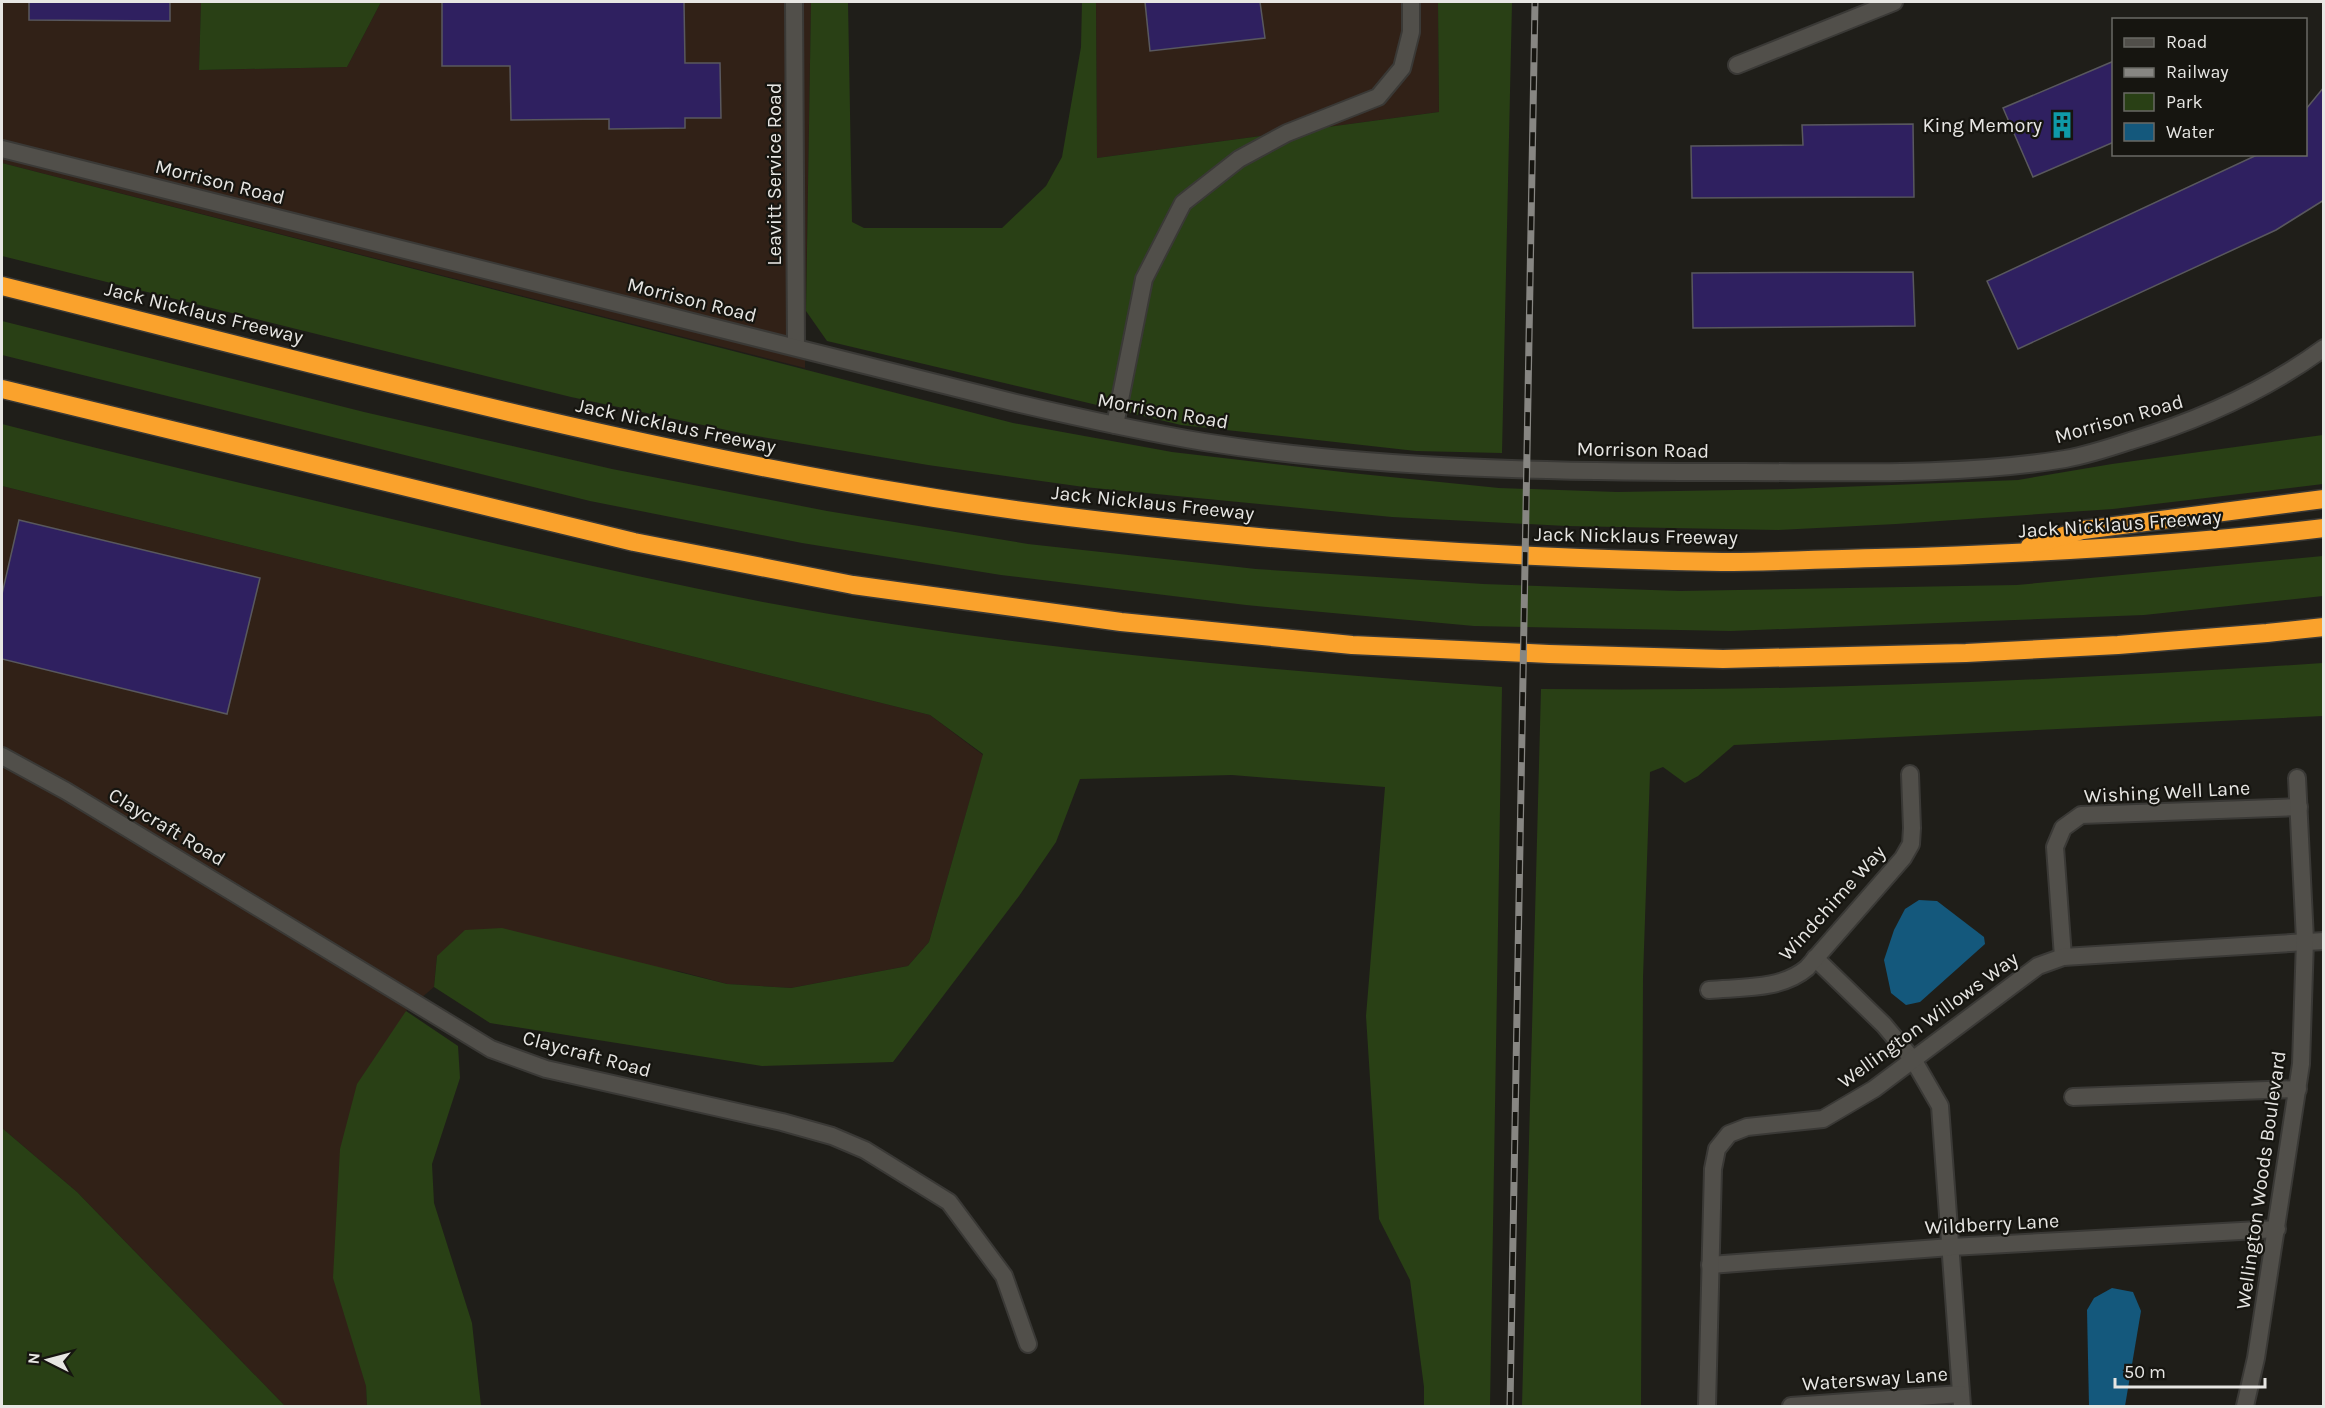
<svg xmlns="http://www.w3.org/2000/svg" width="2325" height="1408" font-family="Karla,sans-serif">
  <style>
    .industrial { fill: #312117 }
    .green { fill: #294015 }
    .water { fill: #14587c }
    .building { fill: #2f2060; stroke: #59585e; stroke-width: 1.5 }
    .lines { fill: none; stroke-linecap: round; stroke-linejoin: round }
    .minor-casing { stroke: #3a3936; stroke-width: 20 }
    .tertiary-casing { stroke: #3a3936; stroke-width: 20 }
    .motorway-casing { stroke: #3a3936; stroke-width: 21 }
    .minor { stroke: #514f4a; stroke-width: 16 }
    .tertiary { stroke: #514f4a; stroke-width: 16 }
    .motorway { stroke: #faa22c; stroke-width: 18 }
    .rail-casing { stroke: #878682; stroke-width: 7 }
    .rail { stroke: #161510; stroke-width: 4.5; stroke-dasharray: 14; stroke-linecap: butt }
    .labels { text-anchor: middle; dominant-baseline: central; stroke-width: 4.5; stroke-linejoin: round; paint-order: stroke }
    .poi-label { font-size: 20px; fill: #e7e6e3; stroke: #161510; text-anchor: end }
    .street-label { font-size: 20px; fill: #e7e6e3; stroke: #161510 }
  </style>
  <rect width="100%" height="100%" fill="#1f1e19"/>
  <!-- industrial -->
  <g class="industrial">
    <polygon points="2,2 201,2 199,70 347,67 381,2 811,2 805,368 2,163"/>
    <polygon points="1096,2 1438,2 1439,112 1097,158"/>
    <polygon points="2,486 930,715 983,755 929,942 908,966 791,988 727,984 678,971 437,956 434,987 406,1011 366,1386 367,1406 285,1406 77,1192 2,1128"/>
  </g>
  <!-- green -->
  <g class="green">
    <polygon points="201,2 381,2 347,67 199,70"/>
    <polygon points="811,2 848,2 852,222 864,228 1002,228 1046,186 1062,157 1081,47 1082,2 1096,2 1097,158 1439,112 1438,2 1512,2 1502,453 1416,451 1181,425 827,341 806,311"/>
    <polygon points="2,163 1013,423 1172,452 1351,473 1499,488 1617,492 1790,489 2018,480 2112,464 2323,435 2323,484 2113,509 1896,524 1778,530 1566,526 1392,517 1084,487 928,465 750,435 571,397 2,256"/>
    <polygon points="2,321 364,412 612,469 827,511 1028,544 1256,569 1483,584 1680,591 2017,585 2323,556 2323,596 2144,615 1731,631 1474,626 1246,605 1001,575 802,543 590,501 2,355"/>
    <path d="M2,424C133,458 265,489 396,520C518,549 640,578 763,602C1007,648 1255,669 1502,687L1490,1406H1424V1387L1410,1280L1379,1219L1366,1016L1385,787L1232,775L1080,779L1056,842L1019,896L893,1062L762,1066L490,1023L434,987L437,956L465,930L502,928L727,984L791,988L908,966L929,942L983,754L930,715L2,486Z"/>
    <path d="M2323,663V716L1734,745L1698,776L1685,783L1663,767L1650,772L1643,977L1641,1406H1522L1541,689C1802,692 2063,680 2323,663Z"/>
    <polygon points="406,1011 458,1046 460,1078 432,1164 434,1203 472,1323 481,1406 367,1406 366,1386 333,1278 340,1149 357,1084"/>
    <polygon points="2,1128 77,1192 285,1406 2,1406"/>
  </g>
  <!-- water -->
  <g class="water">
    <polygon points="1919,900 1937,901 1984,937 1985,944 1920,1002 1906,1005 1891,993 1884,960 1894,930 1905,909"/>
    <polygon points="2112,1288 2133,1292 2141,1311 2125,1406 2089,1406 2087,1310 2094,1298"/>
  </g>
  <!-- building -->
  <g class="building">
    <polygon points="29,2 170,2 170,21 29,20"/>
    <polygon points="442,2 684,2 685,63 720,63 721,118 685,118 685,128 609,129 609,119 511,120 510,66 442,66"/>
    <polygon points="1145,2 1260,2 1265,38 1150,51"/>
    <polygon points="2114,61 2114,142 2033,177 2003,108"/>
    <polygon points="2324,87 2324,200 2276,230 2018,349 1987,281 2259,154 2306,154 2306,109"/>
    <polygon points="1913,124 1914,197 1692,198 1691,146 1803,145 1802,125"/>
    <polygon points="1913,272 1915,326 1693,328 1692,273"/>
    <polygon points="19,520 260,578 227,714 2,659 2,594"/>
  </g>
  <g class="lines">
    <defs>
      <g id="minor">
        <polyline points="794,2 796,347"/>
        <polyline points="1737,65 1894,2"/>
        <polyline points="1115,425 1144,279 1183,203 1239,159 1287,133 1378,97 1402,68 1411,32 1411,2"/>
        <polyline points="2,756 66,791 491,1049 546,1069 782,1122 832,1136 865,1150 949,1202 1004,1276 1028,1344"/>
        <polyline points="2063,957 2055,847 2063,828 2081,815 2299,807"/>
        <polyline points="1815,958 1884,1025 1914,1061 1940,1106 1962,1406"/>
        <path d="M1709,990C1742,987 1781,990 1807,968L1903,858L1911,844L1912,828L1910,774"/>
        <polyline points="2073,1097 2298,1089"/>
        <polyline points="1710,1265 1951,1247 2277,1229"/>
        <polyline points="1707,1406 1713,1169 1717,1149 1729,1134 1747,1127 1823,1119 1874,1089 2038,966 2063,957 2324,941"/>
        <polyline points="1791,1406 1961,1394"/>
        <polyline points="2245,1406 2256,1358 2301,1064 2305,940 2297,778"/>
      </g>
      <path id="tertiary" d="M2,149L1012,402C1076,417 1139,431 1204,442C1381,470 1563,472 1742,472C1847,472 1962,476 2065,459C2087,455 2109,448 2130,441C2200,420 2265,391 2324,348"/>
      <g id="motorway">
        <path d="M2,286C303,361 604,443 911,494C1016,512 1121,524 1227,534C1392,550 1557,559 1722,562C1773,562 1825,559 1876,558C2026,554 2175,546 2324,528"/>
        <polyline points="2,389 634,542 853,585 1121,622 1352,645 1549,654 1723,659 1966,653 2118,645 2267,633 2324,627"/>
        <polyline points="2030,546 2083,530 2324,499"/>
      </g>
    </defs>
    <!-- minor casing -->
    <use href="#minor" class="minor-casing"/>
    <!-- tertiary casing -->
    <use href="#tertiary" class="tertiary-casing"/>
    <!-- motorway casing -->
    <use href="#motorway" class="motorway-casing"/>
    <!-- minor -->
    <use href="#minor" class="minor"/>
    <!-- tertiary -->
    <use href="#tertiary" class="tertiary"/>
    <!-- motorway -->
    <use href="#motorway" class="motorway"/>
    <defs>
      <polyline id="rail" points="1510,1406 1535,2"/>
    </defs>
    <!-- rail casing -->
    <use href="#rail" class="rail-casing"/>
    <!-- rail -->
    <use href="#rail" class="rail"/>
  </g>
  <!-- icons -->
  <defs>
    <symbol id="building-bare" viewBox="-9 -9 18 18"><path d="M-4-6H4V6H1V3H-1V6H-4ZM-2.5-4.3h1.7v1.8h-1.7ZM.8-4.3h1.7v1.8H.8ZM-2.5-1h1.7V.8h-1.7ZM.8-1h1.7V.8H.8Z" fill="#0f9aa8" stroke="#161510" stroke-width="2.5" paint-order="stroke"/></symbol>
  </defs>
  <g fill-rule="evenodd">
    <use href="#building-bare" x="2043" y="106" width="38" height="38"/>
  </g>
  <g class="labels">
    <!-- poi labels -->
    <g class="poi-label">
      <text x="2042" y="125">King Memory</text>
    </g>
    <!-- street labels -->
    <g class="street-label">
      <text transform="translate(774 174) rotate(-90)">Leavitt Service Road</text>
      <text transform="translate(220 182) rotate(14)">Morrison Road</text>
      <text transform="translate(692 300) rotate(14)">Morrison Road</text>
      <text transform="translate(204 313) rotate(14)">Jack Nicklaus Freeway</text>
      <text transform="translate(1163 411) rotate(10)">Morrison Road</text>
      <text transform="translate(2119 419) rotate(-16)">Morrison Road</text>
      <text transform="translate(676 426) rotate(12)">Jack Nicklaus Freeway</text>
      <text transform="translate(1643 450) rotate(1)">Morrison Road</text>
      <text transform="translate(1153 503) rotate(6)">Jack Nicklaus Freeway</text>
      <text transform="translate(2120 524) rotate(-4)">Jack Nicklaus Freeway</text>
      <text transform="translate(1636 536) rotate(1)">Jack Nicklaus Freeway</text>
      <text transform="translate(2167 792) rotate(-3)">Wishing Well Lane</text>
      <text transform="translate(167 827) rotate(31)">Claycraft Road</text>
      <text transform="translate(1832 903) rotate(-48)">Windchime Way</text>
      <text transform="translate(1928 1020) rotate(-36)">Wellington Willows Way</text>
      <text transform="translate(587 1054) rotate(15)">Claycraft Road</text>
      <text transform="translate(2261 1180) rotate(-82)">Wellington Woods Boulevard</text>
      <text transform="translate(1992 1224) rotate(-3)">Wildberry Lane</text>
      <text transform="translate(1875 1379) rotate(-4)">Watersway Lane</text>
    </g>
  </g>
  <!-- border -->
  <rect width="2325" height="1408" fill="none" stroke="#e7e6e3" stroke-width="6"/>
  <!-- legend -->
  <rect x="2112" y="18" width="195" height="138" fill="#161510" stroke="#6a6964" stroke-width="1.5"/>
  <rect x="2124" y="38" width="30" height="9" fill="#514f4a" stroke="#6a6964" stroke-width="1.5"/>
  <text x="2166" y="48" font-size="18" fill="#e7e6e3">Road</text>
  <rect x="2124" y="68" width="30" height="9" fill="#878682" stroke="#6a6964" stroke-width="1.5"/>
  <text x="2166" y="78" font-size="18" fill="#e7e6e3">Railway</text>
  <rect x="2124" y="93" width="30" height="18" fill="#294015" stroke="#6a6964" stroke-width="1.5"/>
  <text x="2166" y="108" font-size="18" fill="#e7e6e3">Park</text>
  <rect x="2124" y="123" width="30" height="18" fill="#14587c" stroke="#6a6964" stroke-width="1.5"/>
  <text x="2166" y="138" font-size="18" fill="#e7e6e3">Water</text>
  <!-- north arrow -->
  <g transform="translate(48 1360) rotate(276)" stroke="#161510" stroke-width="4.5" paint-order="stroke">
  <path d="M0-4.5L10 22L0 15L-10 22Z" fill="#e7e6e3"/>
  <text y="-9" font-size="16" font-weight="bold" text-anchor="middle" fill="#e7e6e3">N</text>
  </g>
  <!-- scale -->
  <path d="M2115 1378v9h150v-9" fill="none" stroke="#e7e6e3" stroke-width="3"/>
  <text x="2124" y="1378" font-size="18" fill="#e7e6e3" stroke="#161510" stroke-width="4.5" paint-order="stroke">50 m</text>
</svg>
